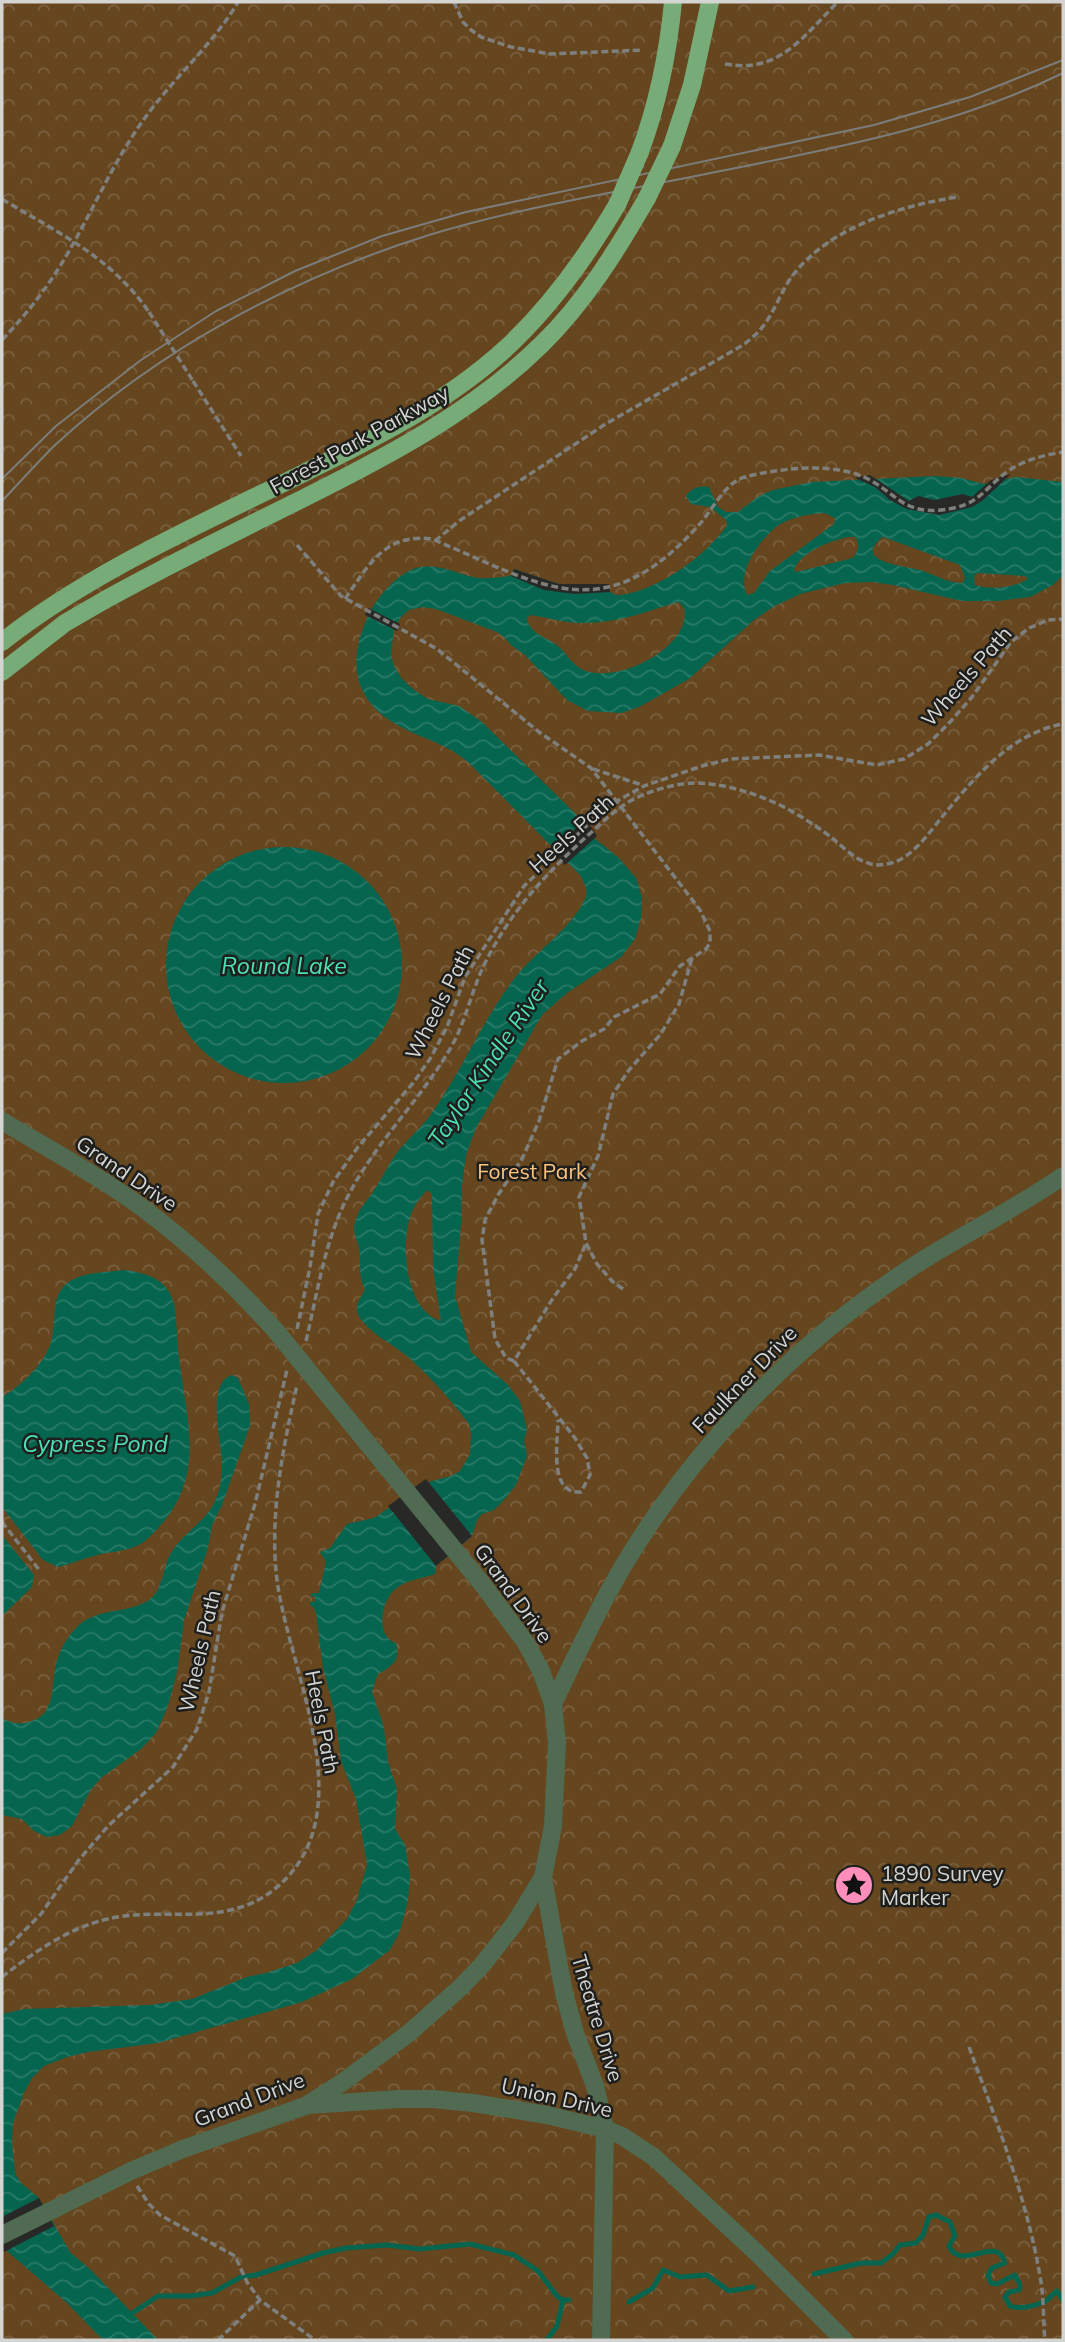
<svg xmlns="http://www.w3.org/2000/svg" width="1065" height="2342" font-family="Mulish,sans-serif">
  <style>
    .park { fill: url(#park-crowns) }
    .water { fill: url(#water-waves); fill-rule: evenodd }
    .pier { fill: #282926 }
    .lines { fill: none; stroke-linecap: round; stroke-linejoin: round }
    .stream { stroke: #05654f; stroke-width: 5 }
    .path { stroke: #7f807d; stroke-width: 3.5; stroke-dasharray: 7 3.5; stroke-linecap: butt }
    .minor { stroke: #516b52; stroke-width: 18 }
    .major { stroke: #77ac79; stroke-width: 18 }
    .tram { stroke: #7c7d7a; stroke-width: 2 }
    .path-bridge { stroke: #7f807d; stroke-width: 3.5; stroke-dasharray: 7 3.5; stroke-linecap: butt }
    .major-bridge { stroke: #77ac79; stroke-width: 18 }
    .labels { text-anchor: middle; dominant-baseline: central; stroke-width: 5; stroke-linejoin: round; paint-order: stroke }
    .street-label { font-size: 21px; fill: #d4d5d2; stroke: #1e1f1c }
    .park-label { font-size: 21px; fill: #ffc47c; stroke: #1e1f1c }
    .poi-label { font-size: 21px; fill: #d4d5d2; stroke: #1e1f1c; text-anchor: start }
    .water-label { font-size: 23px; font-style: italic; fill: #4be1b6; stroke: #1e1f1c }
  </style>
  <defs>
    <pattern id="park-crowns" width="20" height="18" patternUnits="userSpaceOnUse" patternTransform="scale(1.75)"><rect width="20" height="18" fill="#65461f"/><path d="M2 6a3 3 0 1 1 6 0M12 15a3 3 0 1 1 6 0" fill="none" stroke="#7a603f"/></pattern>
    <pattern id="water-waves" width="16" height="10" patternUnits="userSpaceOnUse" patternTransform="scale(1.75)"><rect width="16" height="10" fill="#05654f"/><path d="M0 5q4-4 8 0t8 0" fill="none" stroke="#297a67"/></pattern>
  </defs>
  <rect width="100%" height="100%" fill="#282926"/>
  <!-- park -->
  <rect class="park" x="2" y="2" width="1061" height="2338"/>
  <!-- water -->
  <g class="water">
    <path d="M935,476L962,478L983,484L1016,477L1063,482V575L1053,585L1030,597L998,601H962L893,585L872,582L845,583L800,594L773,607L754,620L689,679L639,707L621,713L588,711L567,700L525,655L511,645L505,638L497,632L436,609L422,607L409,610L401,617L394,629L391,655L394,666L402,679L414,690L428,699L459,706L482,722L583,821L594,838L619,858L636,878L642,897L641,918L635,939L621,957L567,993L542,1015L476,1128L466,1155L462,1185L461,1224L455,1296L471,1352L508,1385L520,1401L527,1430L524,1440L527,1456L516,1485L504,1500L494,1510L482,1514L477,1520L472,1536L436,1566L435,1574C423,1578 408,1580 398,1587C381,1598 374,1636 396,1643C401,1661 392,1666 378,1674L372,1691L384,1728L388,1762L397,1789L395,1829L405,1845L410,1876L408,1900L400,1931L390,1950L352,1979L302,2002L158,2043L88,2052L67,2057L44,2066L32,2078L24,2093L13,2123L12,2143L15,2173L21,2183L39,2198L70,2252L92,2271L158,2340H103L66,2302L7,2251L2,2241V2014L24,2009L150,2005L192,1999L247,1977L266,1973L297,1963L317,1950L347,1919L357,1900L367,1865L356,1799L341,1761L335,1714L323,1668L316,1614L314,1608L310,1605V1602L316,1601L314,1596L310,1597L312,1593H319L326,1562L320,1552L330,1548L347,1524L374,1518L428,1482L451,1476L460,1471L470,1454L471,1434L469,1424C451,1400 430,1376 407,1356C394,1345 364,1330 358,1314C354,1304 362,1297 365,1289C357,1275 362,1263 359,1248C357,1238 352,1233 355,1222C358,1211 364,1204 371,1195C380,1182 387,1167 396,1154C407,1139 423,1127 434,1110C463,1068 483,1020 514,979C534,953 572,928 585,899C589,890 584,883 580,875L469,763C444,741 420,739 394,723C349,696 349,655 370,612C380,594 400,570 421,567C440,564 456,573 473,577C485,580 499,577 510,576L514,569L559,584H609L610,592L616,595C652,595 708,555 727,525L726,520L710,507L691,504L686,496C691,488 700,485 709,487L718,507L726,512H738L759,496L773,490L812,482ZM824,513L835,518L834,524L770,571L754,593L747,595C736,572 759,541 776,527C790,517 808,514 824,513ZM848,537H856C859,545 859,551 853,558L796,572L794,569C803,551 830,541 848,537ZM883,537L960,565L965,578L962,583C948,583 933,574 920,570C906,566 850,562 883,537ZM978,573L1025,576L1028,579C1014,588 991,590 975,585L974,576ZM678,602C685,607 686,611 684,620C678,654 612,685 581,669C571,663 566,653 558,646C547,637 529,634 527,618L530,615C547,617 563,623 580,623C615,624 645,612 678,602ZM426,1191H429L432,1194L433,1269L441,1321C405,1311 400,1244 411,1214C414,1206 420,1198 426,1191Z"/>
    <circle cx="284" cy="965" r="118"/>
    <path d="M126,1270C186,1279 173,1311 179,1358C188,1430 209,1484 145,1541C132,1552 109,1551 94,1556C82,1559 71,1564 58,1567L43,1560L2,1507V1397C21,1386 42,1366 50,1345C58,1324 48,1292 72,1280C87,1272 108,1272 126,1270Z"/>
    <path d="M232,1375L238,1378L249,1404L250,1426L222,1505L212,1525L208,1548L184,1620L177,1672L168,1706L156,1733L141,1749L101,1778L90,1791L72,1826L60,1835L47,1837L34,1831L22,1819L2,1815V1718C12,1724 21,1725 32,1721C58,1712 50,1682 57,1661C60,1649 67,1638 75,1629C94,1608 121,1614 144,1603C164,1594 161,1570 171,1553C184,1531 209,1521 217,1496C221,1486 222,1475 222,1464C222,1444 205,1383 232,1375Z"/>
    <polygon points="2,1535 34,1575 32,1587 2,1616"/>
  </g>
  <!-- pier -->
  <g class="pier">
    <polygon points="1011,474 982,501 972,507 939,515 907,509 890,500 875,487 855,478 870,475 909,501 918,496 935,500 962,494 972,497 991,480"/>
    <polygon points="514,569 559,584 609,584 610,592 575,594 544,590 511,576"/>
    <polygon points="368,608 400,624 397,631 365,615"/>
    <polygon points="586,819 597,836 565,865 551,851"/>
    <polygon points="426,1479 472,1536 436,1566 388,1506"/>
    <polygon points="39,2198 54,2226 4,2252 2,2248 2,2217"/>
  </g>
  <g class="lines">
    <!-- stream -->
    <g class="stream">
      <path d="M814,2274L861,2263H881L893,2254L900,2245L916,2243L923,2235L929,2217L936,2215L950,2222L955,2236L949,2246C961,2273 998,2233 1005,2263L992,2268L988,2275L991,2283L997,2284L1015,2275L1020,2285L1019,2290L1009,2292L1005,2297L1010,2306C1021,2310 1034,2306 1044,2302C1049,2300 1052,2294 1057,2291L1063,2301"/>
      <polyline points="629,2302 653,2288 663,2270 680,2277 707,2275 729,2291 753,2287"/>
      <polyline points="128,2316 158,2296 190,2296 212,2293 241,2277 256,2275 323,2253 346,2248 387,2245 420,2249 470,2244 514,2255 538,2271 557,2296 563,2300 569,2300"/>
      <polyline points="547,2340 557,2326 563,2300"/>
    </g>
    <!-- path -->
    <g class="path">
      <polyline points="454,2 463,22 471,30 481,37 511,47 550,54 643,50"/>
      <path d="M725,64C780,74 803,36 838,2"/>
      <path d="M2,199C58,233 110,256 149,312"/>
      <path d="M2,340C22,319 39,298 55,274C87,225 108,170 142,122C171,80 212,46 238,2"/>
      <polyline points="193,381 241,456"/>
      <path d="M435,541L459,521L604,425L743,345C748,341 755,336 759,331C774,315 780,292 793,275C830,227 900,206 957,197"/>
      <polyline points="297,545 341,596 437,649 539,732 591,768 700,910 710,931 710,943 706,949 680,966 660,994 614,1017 604,1029 582,1041 558,1059 539,1121 522,1159 498,1195 485,1220 482,1240 495,1339 506,1358 514,1361 553,1298 575,1269 586,1243"/>
      <path d="M345,599C369,565 384,533 432,539C542,585 603,631 698,526C712,511 725,482 745,477C780,468 833,462 866,478C895,492 903,514 941,510C980,506 982,490 1008,471C1024,460 1045,455 1063,452"/>
      <polyline points="593,769 642,785"/>
      <polyline points="623,1289 612,1281 597,1264 586,1243 579,1197 598,1156 613,1094 629,1070 660,1035 679,1004 692,958"/>
      <polyline points="297,1329 310,1267 318,1214 333,1182 358,1147 413,1083 430,1059 447,1027 465,977 524,886 606,807 644,786 702,766 730,759 819,755 877,765 904,759 928,744 950,722 972,697 1011,642 1029,628 1048,620 1063,619"/>
      <path d="M306,1341C317,1295 324,1245 345,1202C372,1146 419,1102 450,1049C466,1022 471,991 485,963C511,911 544,876 586,837C602,823 617,807 636,798C655,789 677,783 698,783C722,784 748,791 771,801C792,810 812,823 831,837C842,846 854,859 868,863C875,866 884,865 891,863C912,858 929,833 942,817C974,778 1011,733 1063,724"/>
      <path d="M514,1361L575,1438L587,1458L590,1475L581,1492C548,1495 558,1441 558,1420"/>
      <polyline points="2,1522 40,1571"/>
      <polyline points="2,1953 41,1914 78,1861 108,1826 173,1767 197,1729 209,1692 222,1612 255,1504 287,1370"/>
      <path d="M2,1977C38,1949 77,1922 124,1916C173,1910 224,1924 268,1894C370,1822 289,1674 277,1580C269,1515 283,1448 297,1385"/>
      <path d="M969,2047C997,2123 1028,2201 1041,2282C1044,2301 1043,2321 1045,2340"/>
      <polyline points="137,2186 149,2204 160,2215 235,2256 247,2282 260,2300 315,2340"/>
      <polyline points="218,2340 260,2300"/>
    </g>
    <!-- minor -->
    <g class="minor">
      <path d="M2,1121C49,1149 99,1176 144,1209C192,1245 235,1285 275,1330L483,1585L526,1643L541,1671L553,1704L557,1743L553,1826L543,1877L515,1923L483,1964L461,1987L409,2033L343,2082L305,2106L183,2149L131,2171L2,2235"/>
      <path d="M553,1704C575,1658 596,1612 622,1568C693,1448 794,1345 909,1269C959,1236 1014,1210 1063,1176"/>
      <polyline points="543,1877 564,1993 575,2033 595,2086 605,2129 601,2340"/>
      <polyline points="308,2105 399,2099 433,2099 473,2103 547,2115 605,2129 622,2136 654,2157 759,2255 844,2340"/>
    </g>
    <!-- major -->
    <g class="major">
      <polyline points="672,146 692,85 710,2"/>
      <path d="M640,152C658,103 668,54 673,2"/>
      <path d="M2,642C93,570 212,519 316,467C381,435 449,400 504,350C550,308 585,259 617,205"/>
      <path d="M2,672L65,623L103,601C169,564 238,531 306,497C390,455 474,411 542,344C585,302 617,250 647,198"/>
    </g>
    <!-- tram -->
    <g class="tram">
      <polyline points="2,479 56,426 141,360 216,311 295,271 382,236 466,212 874,125 970,97 1063,60"/>
      <path d="M2,501C19,483 36,464 54,446C160,348 292,278 429,235C525,206 628,190 726,170C841,147 957,125 1063,73"/>
    </g>
    <!-- path-bridge -->
    <polyline class="path-bridge" points="149,312 193,381"/>
    <!-- major-bridge -->
    <g class="major-bridge">
      <polyline points="647,198 672,146"/>
      <polyline points="617,205 640,152"/>
    </g>
  </g>
  <!-- icons -->
  <defs>
    <symbol id="sight-disc" viewBox="-11 -11 22 22"><circle r="9.5" fill="#ff8eba" stroke="#1e1f1c"/><path d="M0-6L1.8-2.2L6-1.7L2.9 1.2L3.7 5.4L0 3.3L-3.7 5.4L-2.9 1.2L-6-1.7L-1.8-2.2Z" fill="#111"/></symbol>
  </defs>
  <g fill-rule="evenodd">
    <use href="#sight-disc" x="832" y="1863" width="44" height="44"/>
  </g>
  <g class="labels">
    <!-- street labels -->
    <g class="street-label">
      <text transform="translate(359 439) rotate(-29)">Forest Park Parkway</text>
      <text transform="translate(966 676) rotate(-49)">Wheels Path</text>
      <text transform="translate(571 833) rotate(-42)">Heels Path</text>
      <text transform="translate(439 1002) rotate(-63)">Wheels Path</text>
      <text transform="translate(127 1173) rotate(34)">Grand Drive</text>
      <text transform="translate(744 1379) rotate(-46)">Faulkner Drive</text>
      <text transform="translate(514 1593) rotate(54)">Grand Drive</text>
      <text transform="translate(199 1651) rotate(-77)">Wheels Path</text>
      <text transform="translate(323 1722) rotate(79)">Heels Path</text>
      <text transform="translate(598 2018) rotate(73)">Theatre Drive</text>
      <text transform="translate(557 2097) rotate(13)">Union Drive</text>
      <text transform="translate(249 2099) rotate(-21)">Grand Drive</text>
    </g>
    <!-- park labels -->
    <g class="park-label">
      <text x="532" y="1171">Forest Park</text>
    </g>
    <!-- poi labels -->
    <g class="poi-label">
      <text x="881" y="1873">1890 Survey<tspan x="881" dy="24">Marker</tspan></text>
    </g>
    <!-- water labels -->
    <g class="water-label">
      <text x="284" y="965">Round Lake</text>
      <text transform="translate(488 1063) rotate(-56)">Taylor Kindle River</text>
      <text x="95" y="1443">Cypress Pond</text>
    </g>
  </g>
  <!-- border -->
  <rect width="1065" height="2342" fill="none" stroke="#d4d5d2" stroke-width="7"/>
</svg>
